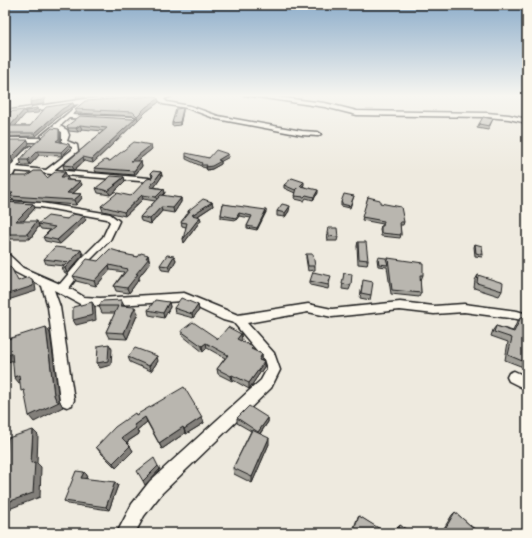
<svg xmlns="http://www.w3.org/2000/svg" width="532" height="538" font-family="'Comic Neue',sans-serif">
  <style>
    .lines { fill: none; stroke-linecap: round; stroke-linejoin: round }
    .minor-casing { stroke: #1c1c1c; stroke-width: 3 }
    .minor { fill: #fbf7ec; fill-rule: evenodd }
    .wall { fill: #9f9d96; stroke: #1c1c1c }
    .shaded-wall { fill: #827f7a; stroke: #1c1c1c }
    .building { fill: #b9b6af; stroke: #1c1c1c }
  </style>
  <rect width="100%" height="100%" fill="#eeeadf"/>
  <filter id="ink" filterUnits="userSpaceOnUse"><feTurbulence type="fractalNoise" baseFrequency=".025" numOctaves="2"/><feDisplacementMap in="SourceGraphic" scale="8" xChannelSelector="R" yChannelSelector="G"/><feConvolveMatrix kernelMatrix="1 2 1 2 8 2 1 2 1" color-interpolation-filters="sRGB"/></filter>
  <g filter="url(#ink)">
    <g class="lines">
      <defs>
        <g id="minor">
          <path d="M153,95H174L164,99L167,102L190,106L218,116L302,131L318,132L321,134L318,136L302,135L217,119L187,108L163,104L158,99L159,98L86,103L72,115L134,117L137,119L134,121L69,118L60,126L67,130L69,135L67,141L77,145L78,151L54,170L149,178L153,180L152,182L15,171L9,184L5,186C5,168 17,158 30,146L35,147L17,167L46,170L72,150V147L62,143V132L56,129L46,137L41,136L79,104L5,115V111L85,99Z"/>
          <polygon points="244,95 260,95 325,103 357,111 487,113 509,115 527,119 527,123 509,119 487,117 357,115 325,107"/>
          <polygon points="5,138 40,138 43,140 40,142 5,142"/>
          <polygon points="5,201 41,203 110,214 119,221 110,240 89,261 69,288 84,297 100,298 184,293 238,315 308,304 332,309 400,302 434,306 464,304 517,311 527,314 527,322 517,319 464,312 434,314 400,310 332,317 308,312 247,323 274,353 280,370 271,388 162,493 144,516 135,533 117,533 132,504 150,481 261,380 267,369 264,359 234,323 223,320 183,301 100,306 82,305 54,290 60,307 74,400 72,405 67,407 62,405 60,400 48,307 42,286 15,272 5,262 5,253 8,254 23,268 60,284 83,257 103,237 110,222 107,219 41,207 5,205"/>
          <polygon points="514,371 527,377 527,390 509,381 507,377 509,373"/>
        </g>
      </defs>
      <!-- minor casing -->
      <use href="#minor" class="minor-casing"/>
      <!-- minor -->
      <use href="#minor" class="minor"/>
    </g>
    <!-- wall -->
    <g class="wall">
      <polygon points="159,102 147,111 138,120 137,119 138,120 93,163 84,161 74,170 64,169 63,165 103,131 82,129 78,132 69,131 67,126 133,119 136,117 134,116 77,113 75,109"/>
      <polygon points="74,106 63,113 36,136 5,137 5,116 26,113 15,126 30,126"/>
      <polygon points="183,108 183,111 180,125 172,126 172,123"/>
      <polygon points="493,119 488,130 477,128 479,124"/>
      <polygon points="59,129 60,133 60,142 70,148 62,156 39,155 30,165 22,165 20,160"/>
      <polygon points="5,140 29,144 13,162 5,162"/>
      <polygon points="152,149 137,161 141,161 142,166 135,175 96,172 94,168 110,161"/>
      <polygon points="228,154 229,157 221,161 221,164 212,169 207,170 206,168 202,167 201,166 186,159 186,156 209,158"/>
      <polygon points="65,172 67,177 69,180 80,181 82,185 73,193 81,194 82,198 76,205 13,200 11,198 5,198 5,183 47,178"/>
      <polygon points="161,172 162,176 154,187 164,189 165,193 162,196 181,198 181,202 174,213 162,211 151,224 141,221 140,217 155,201 143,199 125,216 103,211 101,206 131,196 152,178 151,173"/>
      <polygon points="124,177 125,181 117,189 117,190 110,195 98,193 96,188"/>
      <polygon points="284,185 304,185 302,186 318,193 313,200 306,198 304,201 295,199 296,192 295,193 284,188"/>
      <polygon points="354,196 350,208 341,206 341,202"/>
      <polygon points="368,197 380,203 404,222 403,225 400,225 401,235 400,238 381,236 380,229 381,226 383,226 383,224 362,220"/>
      <polygon points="5,202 33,204 35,208 23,221 39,224 67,219 86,220 60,244 45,241 43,237 50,230 41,229 39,226 30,239 5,239"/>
      <polygon points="212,202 213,206 198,216 201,220 184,243 186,227 182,226 181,222 188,213 188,211"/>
      <polygon points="223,204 266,212 257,230 247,228 247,226 251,218 239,216 236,220 221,218 221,215"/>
      <polygon points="277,211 289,211 285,217 277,216"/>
      <polygon points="328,228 338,237 337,241 328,241 327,233"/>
      <polygon points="358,242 368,260 367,265 358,264 357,246"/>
      <polygon points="475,244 483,255 482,257 475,256 474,247"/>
      <polygon points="81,250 83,255 67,273 65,273 62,268 64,266 46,264 44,259"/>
      <polygon points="120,252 121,254 138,257 148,255 150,263 139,277 139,279 129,293 116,291 114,286 124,272 110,270 96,286 76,281 73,276 98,261"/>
      <polygon points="306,254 315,266 315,270 308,271 306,258"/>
      <polygon points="174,256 176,260 170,271 162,270 160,265"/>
      <polygon points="378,257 387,260 388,258 423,275 421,280 420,279 421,293 419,297 391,294 387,267 378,266 377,259"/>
      <polygon points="344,273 351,285 349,290 342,289"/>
      <polygon points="478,275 502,291 499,296 474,288 475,280"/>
      <polygon points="330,280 328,289 310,285 310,281"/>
      <polygon points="362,285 371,295 370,300 360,298"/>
      <polygon points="121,300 124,306 138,313 127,339 109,338 106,332 115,313 102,313 99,306"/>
      <polygon points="169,302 170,307 164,318 149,315 148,310"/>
      <polygon points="198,305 199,310 193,318 175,313 174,308"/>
      <polygon points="521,317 527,363 523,367 505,360 508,342 491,336 493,330 496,326 513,331 517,322"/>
      <polygon points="181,331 218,339 242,340 241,341 253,347 253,349 262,354 262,361 264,362 264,367 249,389 233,380 232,381 218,374 217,369 225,358 207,348 203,352 183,336"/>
      <polygon points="128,357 158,361 151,371 130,362"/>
      <polygon points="136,415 202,417 204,423 186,434 185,433 162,449 147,422 137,430 139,434 127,442 133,451 116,468 100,452 96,447"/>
      <polygon points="237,418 268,418 268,422 260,434 269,444 252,483 234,474 233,468 251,431 237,423"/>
      <polygon points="87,475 86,479 118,485 109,510 68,504 64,501"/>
      <polygon points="455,512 479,533 441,533 452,515"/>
      <polygon points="359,516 385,533 352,533 357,519"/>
      <polygon points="400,525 411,533 395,533 397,528"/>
    </g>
    <!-- shaded-wall -->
    <g class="shaded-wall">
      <polygon points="45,95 46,98 43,104 31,106 30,102"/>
      <polygon points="76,95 85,95 84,98 77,99"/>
      <polygon points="158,99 159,102 147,111 138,120 137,116 146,107"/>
      <polygon points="73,103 74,106 63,113 36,136 35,133 62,109"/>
      <polygon points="37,108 39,112 38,113 26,114 25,111"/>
      <polygon points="183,108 183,111 180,125 180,122"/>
      <polygon points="24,110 26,113 12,130 10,126"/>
      <polygon points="137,117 138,120 93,163 92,159"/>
      <polygon points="80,125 82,129 78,132 76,128"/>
      <polygon points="59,129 60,133 60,143 56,141"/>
      <polygon points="28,140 29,144 13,162 11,157"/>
      <polygon points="69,144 70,148 62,156 61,152"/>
      <polygon points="151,145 152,149 132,165 131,161"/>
      <polygon points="37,151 39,155 30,165 28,160"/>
      <polygon points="228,154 229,157 220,162 221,161 221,164 212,169 207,170 206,167"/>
      <polygon points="83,157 84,161 74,170 72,166"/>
      <polygon points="141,161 142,166 135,175 134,171"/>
      <polygon points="65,172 67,177 63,181 61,177"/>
      <polygon points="161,172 162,176 152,191 150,187"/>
      <polygon points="124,177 125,181 117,189 117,190 110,195 108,191"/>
      <polygon points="80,181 82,185 69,197 67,193"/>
      <polygon points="304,182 304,185 299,189 300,186"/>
      <polygon points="164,189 165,193 157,202 156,197"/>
      <polygon points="318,190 318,193 313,200 314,197"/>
      <polygon points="81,194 82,198 76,205 74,200"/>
      <polygon points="142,195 143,199 125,216 124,212"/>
      <polygon points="181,198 181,202 174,213 173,208"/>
      <polygon points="212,202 213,206 193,219 192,215"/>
      <polygon points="33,204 35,208 19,226 16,221"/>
      <polygon points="290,206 289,211 285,217 285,213"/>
      <polygon points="161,207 162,211 151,224 150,219"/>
      <polygon points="266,210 266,212 257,230 257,228"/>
      <polygon points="239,213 239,216 236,220 236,218"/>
      <polygon points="84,216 86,220 60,244 57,240"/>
      <polygon points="200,217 201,220 184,243 183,239"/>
      <polygon points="37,221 39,225 38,224 39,226 30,239 27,234"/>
      <polygon points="81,250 83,255 67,273 65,268"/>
      <polygon points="148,255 150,263 139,277 139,279 129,293 127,288 146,258"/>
      <polygon points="174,256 176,260 170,271 168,266"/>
      <polygon points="109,265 110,270 96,286 94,281"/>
      <polygon points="32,279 35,284 36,291 8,300 5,296 5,295"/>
      <polygon points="121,300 124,306 121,306"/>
      <polygon points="92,302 95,307 96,320 76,325 73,320"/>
      <polygon points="169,302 170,307 164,318 163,313"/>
      <polygon points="198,305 199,310 193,318 192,314"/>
      <polygon points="135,307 138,313 127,339 124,333"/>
      <polygon points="46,327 50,333 59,400 63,407 34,422 29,416 56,400 54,395"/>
      <polygon points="241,334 242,340 238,345 237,339"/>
      <polygon points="206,343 207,348 203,352 202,346"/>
      <polygon points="109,344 112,349 111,365 100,368 97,363"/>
      <polygon points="12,353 17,359 8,362 5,358 5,355"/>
      <polygon points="262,354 262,359 259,365 259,360"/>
      <polygon points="157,356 158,361 151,371 149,366"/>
      <polygon points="264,362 264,367 249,389 249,383"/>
      <polygon points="19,375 24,381 19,383 14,377"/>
      <polygon points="232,375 233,380 232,381 231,376"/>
      <polygon points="5,405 7,407 7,415 5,416"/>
      <polygon points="145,417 147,422 137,430 139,434 125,443 122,438 134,425"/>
      <polygon points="202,417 204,423 186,434 184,429"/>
      <polygon points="268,418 268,422 258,436 258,432"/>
      <polygon points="183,427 185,433 162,449 159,443"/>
      <polygon points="33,430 38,435 37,463 41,467 40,497 9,509 5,512 5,503 31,463"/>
      <polygon points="269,438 269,444 252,483 252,477"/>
      <polygon points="130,446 133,451 116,468 113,463"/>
      <polygon points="158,466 160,469 145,485 143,481"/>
      <polygon points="84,472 87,475 85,482 81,478"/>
      <polygon points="115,482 118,485 109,510 106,507"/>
      <polygon points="5,515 6,533 5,533"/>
    </g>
    <!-- building -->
    <g class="building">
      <polygon points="45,95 42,100 30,102 34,96"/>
      <polygon points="155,96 158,99 146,107 137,116 133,112 75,109 85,101"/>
      <polygon points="73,103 62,109 35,133 5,133 5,116 8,112 24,110 10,126 30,126 46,107"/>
      <polygon points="37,108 36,110 25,111 25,110"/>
      <polygon points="183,108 180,122 172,123 176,109"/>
      <polygon points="80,116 133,119 137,117 92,159 83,157 72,166 63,165 107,128 80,125 76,128 68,128 67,126"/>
      <polygon points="483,117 493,119 489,126 479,124"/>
      <polygon points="52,128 59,129 59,139 56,141 69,144 61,152 37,151 28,160 20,160 31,147"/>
      <polygon points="5,140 28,140 11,157 5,158"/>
      <polygon points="134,142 151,145 131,161 141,161 134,171 94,168 105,160 110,161"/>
      <polygon points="216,150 228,154 218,160 221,161 212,166 206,167 207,165 201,165 202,163 186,156 186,153 209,158"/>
      <polygon points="34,171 41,171 47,178 55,172 65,172 61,177 68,177 66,180 80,181 67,193 81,194 74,200 10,196 13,193 5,193 5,183 12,176 27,176"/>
      <polygon points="153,171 161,172 150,187 164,189 156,197 142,195 124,212 101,206 117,193 131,196 147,179 152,178 153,175 151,173"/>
      <polygon points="111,176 124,177 114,185 116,185 108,191 96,188"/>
      <polygon points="292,178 304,182 300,186 318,190 314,197 306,195 304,197 295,196 297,188 295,190 284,185"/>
      <polygon points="344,194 354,196 350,206 342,204 342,202 341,202"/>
      <polygon points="161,195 181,198 173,208 161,207 150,219 140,217"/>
      <polygon points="368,197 380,200 380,203 401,207 404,222 400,222 401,235 381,233 381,226 383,226 384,221 362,217"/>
      <polygon points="203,199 212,202 192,215 200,217 183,239 187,223 181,222 190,211 188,211"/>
      <polygon points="5,202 33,204 16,221 37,221 27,234 5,234"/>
      <polygon points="223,204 266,210 257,228 247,226 252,216 239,213 236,218 221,215"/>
      <polygon points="282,204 290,206 285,213 277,211"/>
      <polygon points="73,214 84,216 57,240 43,237 55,227 38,224 48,216 67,219"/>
      <polygon points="328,228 337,228 338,237 329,236"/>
      <polygon points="358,242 366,242 368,260 359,259"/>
      <polygon points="475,244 482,246 483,255 476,253"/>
      <polygon points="55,247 81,250 65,268 62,268 68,262 44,259"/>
      <polygon points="110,249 120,252 119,253 138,257 141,253 148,255 146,258 149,258 136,274 138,274 127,288 114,286 128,269 109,265 94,281 73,276 87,259 98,261"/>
      <polygon points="306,254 313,254 315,266 308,266"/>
      <polygon points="167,255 174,256 168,266 160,265"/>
      <polygon points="378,257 386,258 388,265 379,264"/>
      <polygon points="388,258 423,263 423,275 420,275 421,293 392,290"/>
      <polygon points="8,265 12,269 18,281 28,277 32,279 33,286 5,295 5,266"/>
      <polygon points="313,272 331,276 328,285 310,281"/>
      <polygon points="344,273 352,274 351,285 342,284"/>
      <polygon points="478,275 503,283 502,291 477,283"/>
      <polygon points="363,280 373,282 371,295 361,293"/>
      <polygon points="181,298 198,305 192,314 174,308"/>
      <polygon points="121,300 121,306 135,307 124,333 106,332 118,306 99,306 102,301"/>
      <polygon points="155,300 169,302 163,313 148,310"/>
      <polygon points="92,302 93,315 73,320 73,307"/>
      <polygon points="521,317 527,320 527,363 508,355 512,338 494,332 496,326 514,332"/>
      <polygon points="193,322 218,339 228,327 241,334 237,339 253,347 251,349 262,354 259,360 264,362 249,383 232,375 231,376 217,369 228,355 206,343 202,346 181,331"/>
      <polygon points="46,327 54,395 56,400 59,402 29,416 24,390 21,391 19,375 14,377 12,353 5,355 5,340"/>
      <polygon points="109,344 108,361 97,363 98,346"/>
      <polygon points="135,348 157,356 149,366 128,357"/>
      <polygon points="184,387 202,417 184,429 183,427 159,443 145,417 134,425 136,428 122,438 130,446 113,463 96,447 115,427 135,413 136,415"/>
      <polygon points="249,406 268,418 258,432 237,418"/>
      <polygon points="33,430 31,463 35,462 33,493 5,503 5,467 8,438"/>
      <polygon points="252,430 269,438 252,477 233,468"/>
      <polygon points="154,458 158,466 143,481 137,471"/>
      <polygon points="76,471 84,472 81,478 115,482 106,507 64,501"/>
      <polygon points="455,512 479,533 444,533 443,532"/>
      <polygon points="359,516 385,532 385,533 353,533"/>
      <polygon points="400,525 411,533 397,533"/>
    </g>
  </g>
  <!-- sky -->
  <linearGradient id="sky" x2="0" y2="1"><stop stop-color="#8dadca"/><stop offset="0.56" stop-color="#f7f6f1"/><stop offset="1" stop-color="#f7f6f1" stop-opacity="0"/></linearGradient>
  <rect width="532" height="171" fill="url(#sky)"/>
  <!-- margin -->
  <rect width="532" height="538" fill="none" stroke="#fbf7ec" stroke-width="20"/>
  <rect x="10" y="10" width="512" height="518" fill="none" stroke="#1c1c1c" stroke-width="1.5" filter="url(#ink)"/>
</svg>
